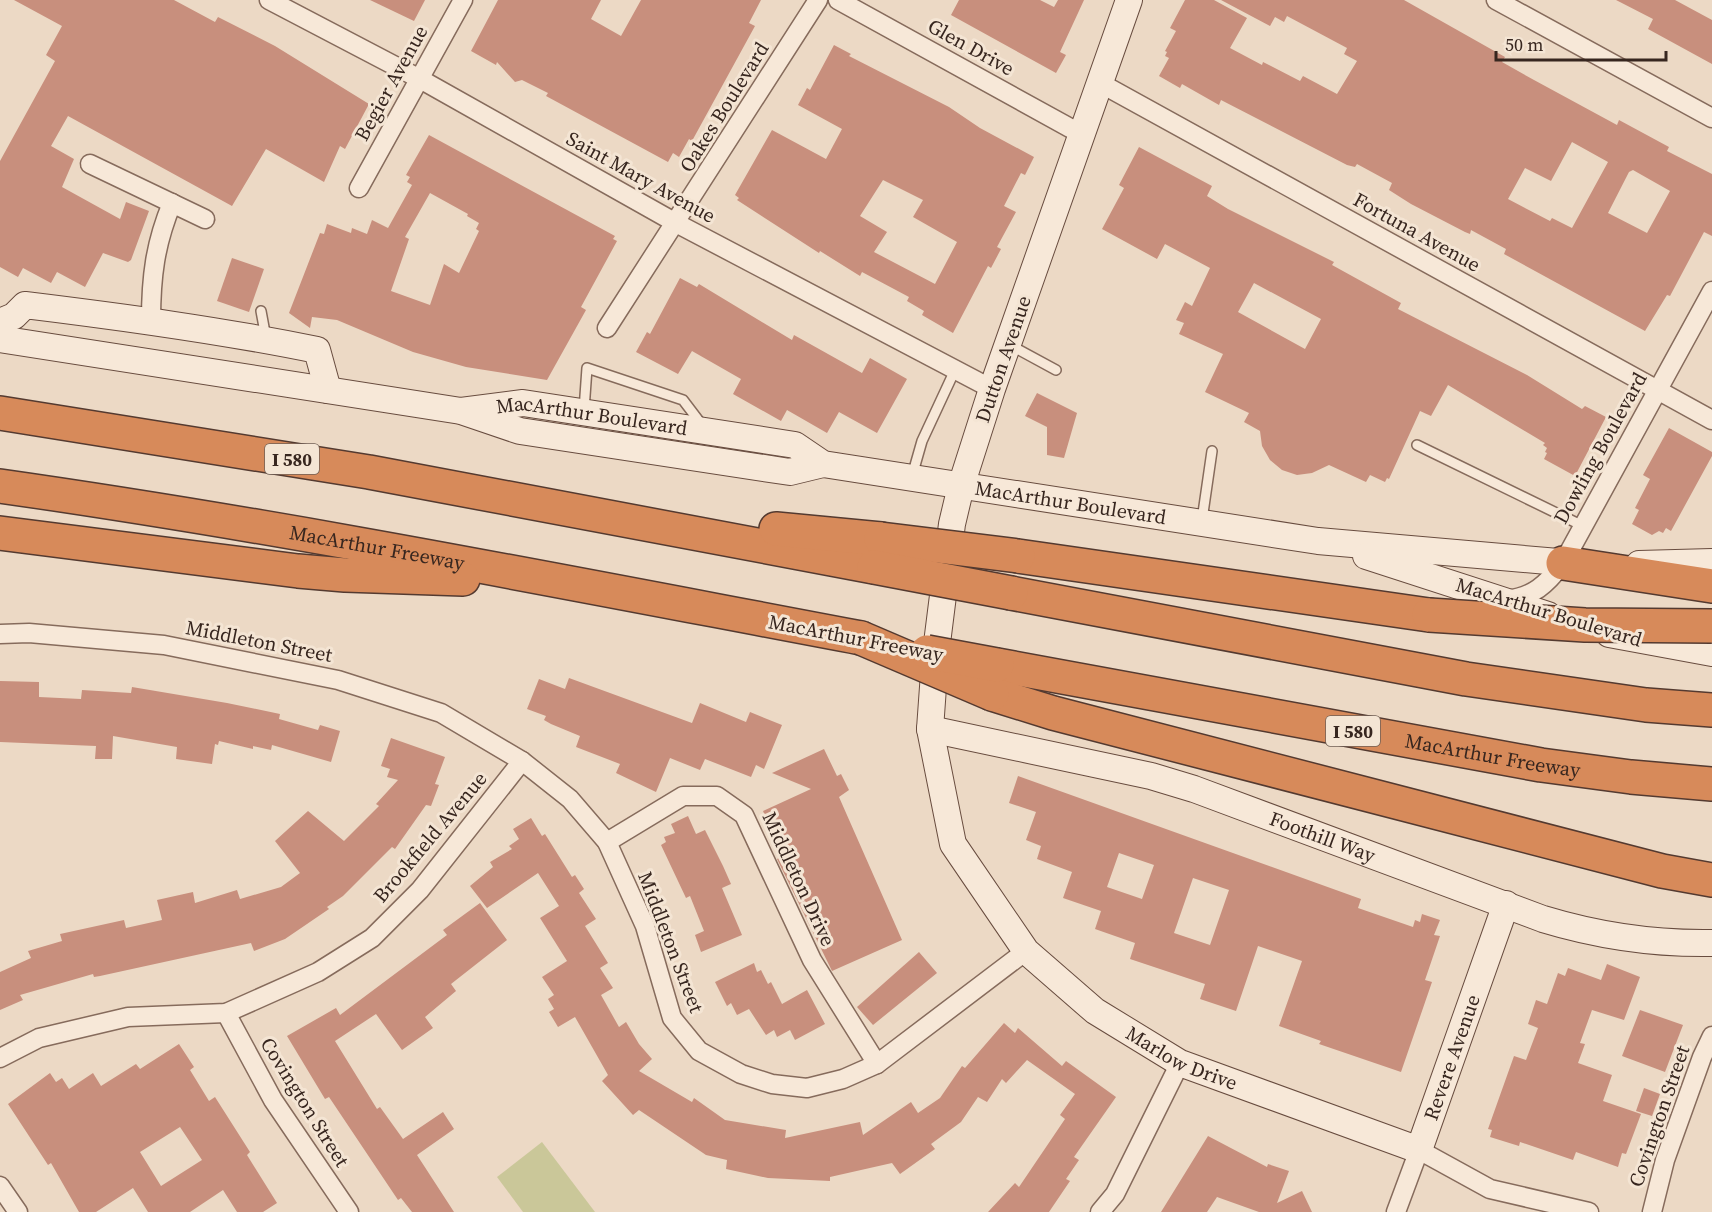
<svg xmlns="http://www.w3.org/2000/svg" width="1712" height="1212" font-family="'Source Serif 4',serif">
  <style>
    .green { fill: #cac799 }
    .building { fill: #c88f7d; fill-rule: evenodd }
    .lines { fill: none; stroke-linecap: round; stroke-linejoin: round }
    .lane-casing { stroke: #866b5c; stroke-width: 12 }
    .street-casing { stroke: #866b5c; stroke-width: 21 }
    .secondary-casing { stroke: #684c3f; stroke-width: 28 }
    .highway-casing { stroke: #543a30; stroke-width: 36 }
    .lane { stroke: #f7e8d8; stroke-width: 9 }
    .street { stroke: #f7e8d8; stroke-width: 18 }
    .secondary { stroke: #f7e8d8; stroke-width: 26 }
    .highway { stroke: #d78a5a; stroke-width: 33 }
    .highway-bridge-casing { stroke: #543a30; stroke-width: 36; stroke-linecap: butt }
    .highway-bridge { stroke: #d78a5a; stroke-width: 33 }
    .labels { text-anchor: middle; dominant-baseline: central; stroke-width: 6; stroke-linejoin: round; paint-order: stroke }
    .shield { fill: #f4e5d4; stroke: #705f55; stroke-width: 1.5 }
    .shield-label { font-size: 18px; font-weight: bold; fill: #37261f }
    .street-label { font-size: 20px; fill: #37261f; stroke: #f4e5d4 }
  </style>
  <rect width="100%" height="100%" fill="#ecd9c5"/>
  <!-- green -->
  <polygon class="green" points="542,1142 595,1212 523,1212 497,1177"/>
  <!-- building -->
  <g class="building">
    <polygon points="14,0 174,0 215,22 218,17 275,46 369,104 345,149 340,146 324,182 266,149 232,206 68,116 51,146 74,159 62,187 120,219 126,202 149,211 131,260 128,262 103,253 85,287 57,272 51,283 23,268 18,277 0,267 0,161 55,61 46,55 62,26"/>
    <polygon points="370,0 425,0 414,21"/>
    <polygon points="498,0 601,0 591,19 621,36 641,0 761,0 749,23 755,26 692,141 689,139 679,157 673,153 668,162 546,96 548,93 522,80 515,82 497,62 496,65 471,51"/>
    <polygon points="959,0 1040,0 1054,7 1058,0 1084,0 1060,52 1066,55 1056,73 951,15"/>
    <path d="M1185,0H1214L1247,18L1230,48L1262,65L1263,62L1300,81L1303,76L1337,94L1357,61L1344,54L1347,48L1287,16L1284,22L1275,17L1270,26L1221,0H1404L1505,57L1502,62L1534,80L1617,125L1619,120L1669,147L1667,151L1712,174V236L1704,232L1670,296L1667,295L1645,331L1504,254L1506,249L1471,230L1470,234L1465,232L1411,204L1389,190L1392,183L1357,164L1355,167L1347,165L1221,100L1219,105L1182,84L1180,88L1159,76L1169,58L1165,56L1167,52L1165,51L1176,31L1170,28ZM1572,142L1608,162L1572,228L1552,218L1550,221L1508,199L1525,168L1551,181ZM1633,170L1670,191L1647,233L1608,213L1629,172Z"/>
    <polygon points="1616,0 1675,0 1712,20 1712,64 1648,29 1653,19"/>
    <path d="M834,45L851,54L849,56L949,107L980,128L1034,157L1025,175L1021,173L1004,206L1016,212L997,247L1001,249L991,268L988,266L953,333L922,315L924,311L907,301L909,297L862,272L860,276L820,251L819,253L737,200L739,198L735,195L772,130L826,159L842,129L798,105L807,88L810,90ZM883,180L923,200L913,217L957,242L935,284L874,252L887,232L860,216Z"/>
    <path d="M429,135L615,236L613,239L617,241L581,307L586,310L547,380L466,367L413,352L337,320L312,317L310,328L289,313L320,233L324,234L327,224L351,233L352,228L367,234L372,220L388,228L412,185L407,182L410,177L406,175ZM430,193L468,214L467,216L479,223L476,229L479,231L459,273L444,264L430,305L391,291L409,239L405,237Z"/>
    <path d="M1139,147L1212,186L1207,196L1228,209L1334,262L1332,265L1401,303L1398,309L1527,375L1582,409L1585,406L1606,417L1575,476L1544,459L1547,453L1545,452L1547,448L1543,445L1545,443L1448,385L1431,416L1420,411L1389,479L1387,478L1385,482L1370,475L1366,482L1329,465L1312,473L1297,475L1282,470L1270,460L1262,446L1260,431L1244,422L1249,413L1205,392L1223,354L1179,334L1184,323L1176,320L1185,302L1192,306L1210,268L1165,244L1157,259L1102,229L1124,188L1119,185ZM1254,283L1321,319L1305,349L1238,312Z"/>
    <polygon points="232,258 264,269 249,312 217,301"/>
    <polygon points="680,278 697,287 699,284 792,340 794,335 862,373 870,358 907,379 877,433 839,412 827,433 787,410 781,421 733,394 741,379 692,351 678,374 636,352 647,332 650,334"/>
    <polygon points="1037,393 1077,413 1064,458 1047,455 1047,427 1025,416"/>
    <polygon points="1669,428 1712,452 1712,456 1671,531 1666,528 1663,533 1659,531 1652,535 1632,524 1639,510 1635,508 1650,479 1643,475"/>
    <polygon points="569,678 692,723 700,703 746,722 750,712 782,725 764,769 756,765 751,777 705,759 700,770 670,758 656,792 616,773 620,764 576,747 580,736 551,724 544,720 546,716 527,709 539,679 565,689"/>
    <polygon points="0,681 39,682 39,697 81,699 82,690 131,693 132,687 227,703 280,714 279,719 318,730 320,725 340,731 331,762 272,745 271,750 253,746 253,749 219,741 218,745 215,744 212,764 176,759 177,747 113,736 112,759 95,759 96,746 0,742"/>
    <polygon points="391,738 445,757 435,784 439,785 431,806 426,805 395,849 392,847 343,896 327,907 329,909 285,939 254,951 251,943 100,976 94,977 93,974 20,995 23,1000 0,1010 0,972 31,958 28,951 62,941 60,934 124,920 126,928 162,920 157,900 193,892 195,903 237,890 240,899 281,887 300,873 275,841 308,811 344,841 379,806 376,804 398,780 387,777 390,769 381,766"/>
    <polygon points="824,749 837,776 841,774 849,790 839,797 902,940 832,971 777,859 783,856 763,811 811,789 772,773"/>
    <path d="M1018,776L1361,899L1358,908L1413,927L1415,920L1420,922L1422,914L1440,920L1434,935L1440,936L1425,980L1432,982L1401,1072L1319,1044L1321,1041L1279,1026L1302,961L1258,946L1236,1011L1200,999L1205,984L1130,959L1135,943L1095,929L1101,911L1063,898L1072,872L1037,859L1041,846L1026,840L1036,812L1009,803ZM1119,853L1154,865L1142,899L1107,887ZM1193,878L1229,890L1210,945L1174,933Z"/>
    <polygon points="688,816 696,834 705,830 723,866 731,884 722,888 742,935 701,952 695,935 704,931 690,896 686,898 661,845 666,842 664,837 675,833 671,824"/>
    <polygon points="531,818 542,836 545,834 572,877 575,875 584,889 579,893 596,919 585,926 608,963 600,968 613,988 601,995 619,1027 626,1022 639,1044 652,1059 639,1071 692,1102 694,1098 725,1120 786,1130 785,1138 860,1122 863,1135 911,1102 918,1113 940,1098 962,1066 965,1068 1004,1023 1015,1033 1018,1028 1062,1066 1066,1061 1116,1097 1074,1157 1079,1160 1066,1179 1070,1181 1049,1212 988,1212 1015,1183 1019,1187 1065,1119 1060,1115 1075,1094 1027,1060 1006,1083 1002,1079 987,1102 978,1097 961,1122 931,1144 935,1149 900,1174 892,1163 830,1177 830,1181 768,1178 726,1169 727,1160 706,1155 639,1110 633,1115 602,1081 608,1075 575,1017 558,1027 549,1012 554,1009 548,999 554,995 542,977 567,961 540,918 559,906 538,873 487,908 470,886 493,867 490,862 512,849 509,846 519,839 513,829"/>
    <polygon points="480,903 507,940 451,984 456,991 425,1017 433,1028 402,1050 376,1014 335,1041 377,1109 380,1107 403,1139 443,1112 454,1129 417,1155 454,1212 412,1212 401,1198 398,1200 329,1097 325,1099 287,1036 336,1008 340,1015 447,935 443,930"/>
    <polygon points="919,952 937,973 873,1025 857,1007"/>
    <polygon points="754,963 757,972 761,970 768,984 771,982 782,1004 807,990 825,1024 795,1040 790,1030 777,1037 774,1030 766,1035 749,1009 737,1015 731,1003 727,1006 715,982"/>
    <polygon points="1607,964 1640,977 1624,1020 1592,1010 1580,1043 1585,1044 1578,1063 1612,1075 1603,1101 1641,1114 1626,1154 1622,1153 1618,1167 1576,1152 1573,1160 1520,1142 1519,1146 1490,1137 1492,1130 1488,1129 1514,1056 1526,1060 1538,1028 1528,1024 1536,1000 1547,1004 1558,973 1565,976 1568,968 1601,980"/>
    <polygon points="1640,1010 1683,1025 1665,1072 1622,1056"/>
    <path d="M179,1044L194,1067L190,1070L209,1101L215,1097L250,1152L247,1155L277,1203L263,1212H237L223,1190L190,1212H148L133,1188L96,1212H79L51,1163L48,1165L8,1104L50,1073L56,1082L62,1078L69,1089L93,1073L101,1086L136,1064L140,1069ZM180,1127L202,1160L161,1186L140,1152Z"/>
    <polygon points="1644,1088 1660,1094 1652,1116 1636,1111"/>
    <polygon points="1208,1136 1267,1167 1268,1164 1289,1171 1277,1203 1302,1191 1312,1212 1259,1212 1217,1197 1207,1212 1161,1212"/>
  </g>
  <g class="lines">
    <defs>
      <g id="lane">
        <polyline points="261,311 266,338"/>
        <polyline points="1010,345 1056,370"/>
        <polyline points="584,410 587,368 683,400 702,425"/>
        <polyline points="1417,445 1583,526"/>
        <polyline points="912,476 922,441 955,370"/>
        <polyline points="1202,520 1212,451"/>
      </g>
      <g id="street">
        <polyline points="269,0 420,79 676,223 992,389"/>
        <polyline points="838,0 1081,134"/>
        <polyline points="1496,0 1712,118"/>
        <polyline points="1100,83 1712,420"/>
        <polyline points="90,164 205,219"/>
        <polyline points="359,188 463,0"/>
        <path d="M151,321C151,277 155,244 172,203"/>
        <polyline points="607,328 818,0"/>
        <path d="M1506,600C1533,597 1546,585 1563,563L1712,291"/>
        <polyline points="0,634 29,633 164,645 338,680 441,713 522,761 570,799 607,842 645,926 672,1018 699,1051 741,1074 772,1084 807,1088 843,1079 877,1064 1026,951"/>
        <polyline points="607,842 683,796 717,796 744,815 812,960 877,1064"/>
        <polyline points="226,1013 273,1100 349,1212"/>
        <polyline points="0,1058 39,1038 128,1017 226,1013 318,972 372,938 420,890 522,761"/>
        <polyline points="0,1186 18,1212"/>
        <polyline points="1100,1212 1115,1194 1180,1063"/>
        <polyline points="1396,1212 1419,1150 1490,1189 1589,1212"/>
        <polyline points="1652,1212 1665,1160 1702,1057 1712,1036"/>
      </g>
      <g id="secondary">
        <path id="s1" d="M1129,0L992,389L961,486L952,524L935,659L930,729L953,844L1026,951L1095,1011L1180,1063L1419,1150L1506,904"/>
        <path d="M0,322L14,316L25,305C123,317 220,330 317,350L328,390"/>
        <polyline points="0,339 461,411 520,431 790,472 823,464"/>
        <path id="s2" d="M461,411L523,403L795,445L823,464L1318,541L1582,564"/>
        <polyline points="1366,556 1548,615"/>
        <polyline points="1639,564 1712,562"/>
        <polyline points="1609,634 1712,653"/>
        <path id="s3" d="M930,729L1151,776L1194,789L1543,919C1599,936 1654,944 1712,943"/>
      </g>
      <g id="highway">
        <polyline points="0,413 369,472 874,567"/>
        <path id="s4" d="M0,486C289,527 574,584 861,638"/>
        <polyline points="776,529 881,539"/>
        <polyline points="0,533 298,571 345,575 463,579"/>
        <polyline points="1018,556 1429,615"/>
        <polyline points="1563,563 1712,586"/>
        <polyline points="1011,593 1466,679 1646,705 1712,710"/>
        <path id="s5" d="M997,665L1541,765L1631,777L1712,784"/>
        <polyline points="992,694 1053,713 1662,871 1712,880"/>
      </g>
    </defs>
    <!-- lane casing -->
    <use href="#lane" class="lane-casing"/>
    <!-- street casing -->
    <use href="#street" class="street-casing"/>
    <!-- secondary casing -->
    <use href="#secondary" class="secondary-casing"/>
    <!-- highway casing -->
    <use href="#highway" class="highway-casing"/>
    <!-- lane -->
    <use href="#lane" class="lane"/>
    <!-- street -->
    <use href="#street" class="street"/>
    <!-- secondary -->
    <use href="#secondary" class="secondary"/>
    <!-- highway -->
    <use href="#highway" class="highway"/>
    <defs>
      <g id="highway-bridge">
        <polyline points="881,539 1018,556"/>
        <polyline points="874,567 1011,593"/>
        <polyline points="1429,615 1585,625 1712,626"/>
        <polyline points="861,638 992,694"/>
        <polyline points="927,652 997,665"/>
      </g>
    </defs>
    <!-- highway-bridge casing -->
    <use href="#highway-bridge" class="highway-bridge-casing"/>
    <!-- highway-bridge -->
    <use href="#highway-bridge" class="highway-bridge"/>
  </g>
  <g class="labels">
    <!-- shield labels -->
    <g class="shield">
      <rect x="265" y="444" width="54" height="30" rx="4.5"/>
      <rect x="1326" y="716" width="54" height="30" rx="4.5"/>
    </g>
    <g class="shield-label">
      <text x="292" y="459">I 580</text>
      <text x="1353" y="731">I 580</text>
    </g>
    <!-- street labels -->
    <g class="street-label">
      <text transform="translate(971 47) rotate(29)">Glen Drive</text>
      <text transform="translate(391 83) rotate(-61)">Begier Avenue</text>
      <text transform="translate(724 107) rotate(-58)">Oakes Boulevard</text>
      <text transform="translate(641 177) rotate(29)">Saint Mary Avenue</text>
      <text transform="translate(1417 232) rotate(29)">Fortuna Avenue</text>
      <text transform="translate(1003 359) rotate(-71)">Dutton Avenue</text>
      <text stroke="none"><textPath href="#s2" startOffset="132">MacArthur Boulevard</textPath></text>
      <text transform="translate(1600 448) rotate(-61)">Dowling Boulevard</text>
      <text stroke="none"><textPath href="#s2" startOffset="622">MacArthur Boulevard</textPath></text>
      <text stroke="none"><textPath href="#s4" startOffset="382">MacArthur Freeway</textPath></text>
      <text transform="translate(1549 612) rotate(17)">MacArthur Boulevard</text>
      <text transform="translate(856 638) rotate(11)">MacArthur Freeway</text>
      <text transform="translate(259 641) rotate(11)">Middleton Street</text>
      <text stroke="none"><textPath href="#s5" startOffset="504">MacArthur Freeway</textPath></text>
      <text stroke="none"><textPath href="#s3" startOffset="408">Foothill Way</textPath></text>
      <text transform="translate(430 837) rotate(-50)">Brookfield Avenue</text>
      <text transform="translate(799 879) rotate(65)">Middleton Drive</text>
      <text transform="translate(671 942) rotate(69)">Middleton Street</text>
      <text stroke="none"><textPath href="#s1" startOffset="1197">Marlow Drive</textPath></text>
      <text stroke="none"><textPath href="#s1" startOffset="1550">Revere Avenue</textPath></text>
      <text transform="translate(305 1102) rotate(58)">Covington Street</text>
      <text transform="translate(1659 1116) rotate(-71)">Covington Street</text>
    </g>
  </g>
  <!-- scale -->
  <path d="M1496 51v9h170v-9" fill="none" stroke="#37261f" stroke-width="3"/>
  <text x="1505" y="51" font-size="18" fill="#37261f" stroke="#f4e5d4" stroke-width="4.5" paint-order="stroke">50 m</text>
</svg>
